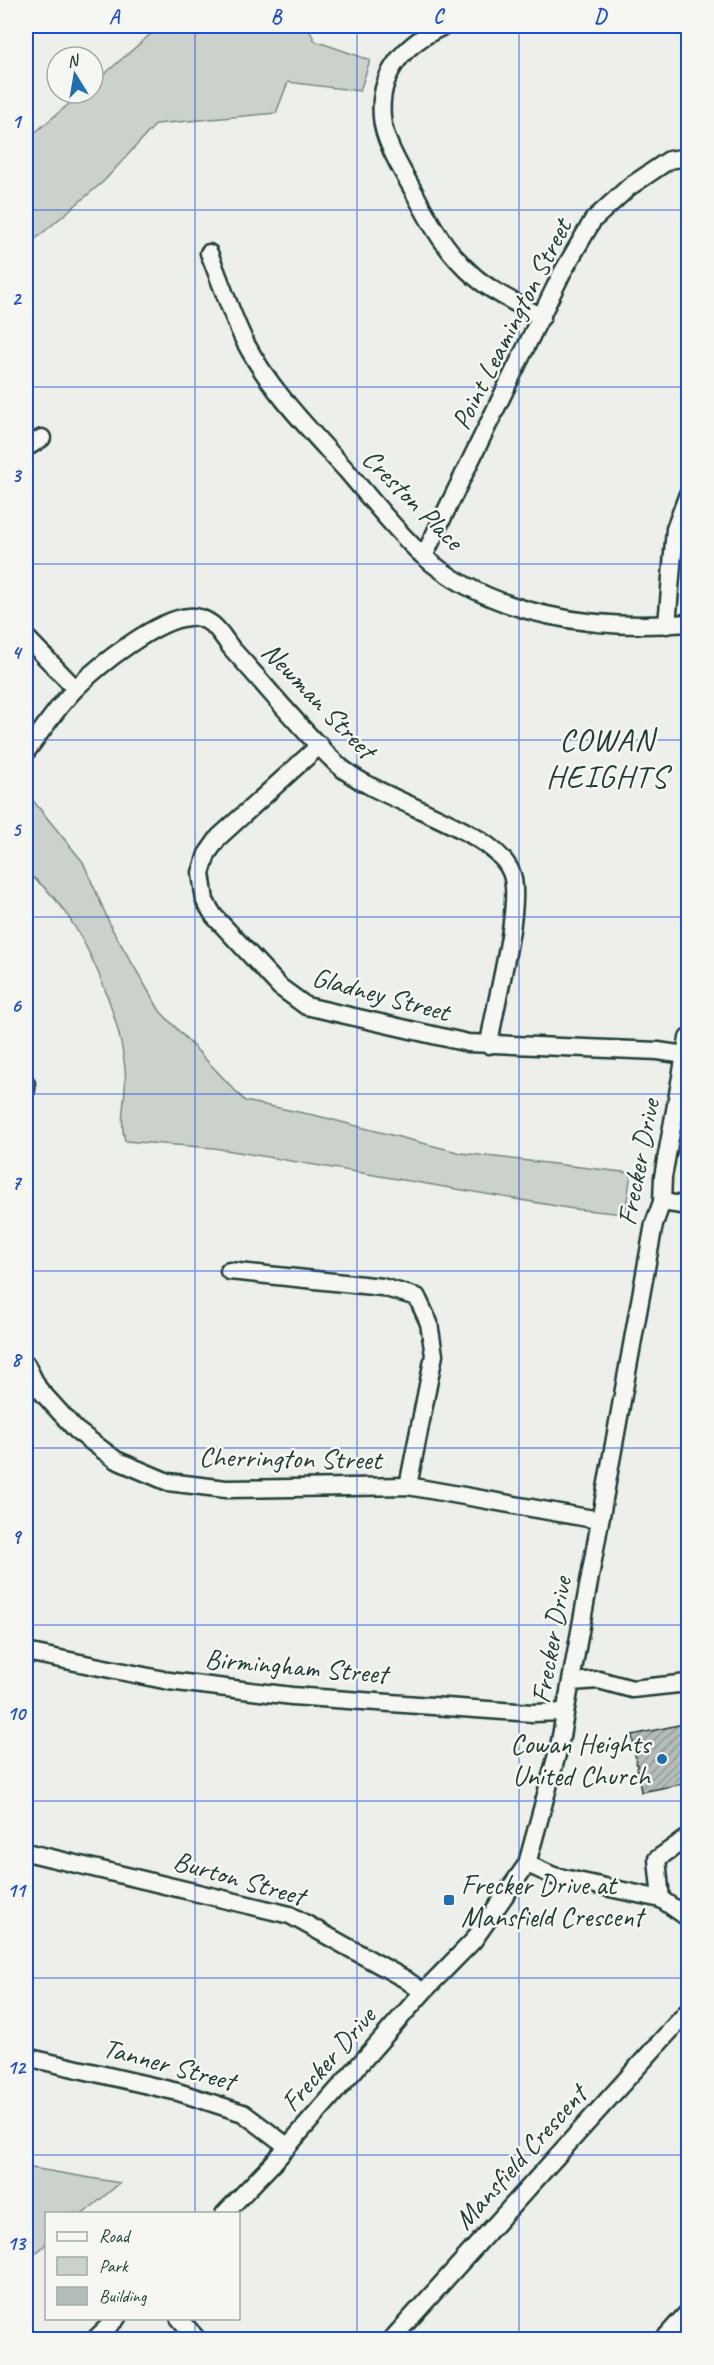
<svg xmlns="http://www.w3.org/2000/svg" width="714" height="2365" font-family="Caveat,sans-serif">
  <style>
    .green { fill: #cbd2cc; stroke: #758880; stroke-width: 1.5 }
    .building { fill: url(#building-hatch); stroke: #1f3d34; stroke-width: 1.5 }
    .lines { fill: none; stroke-linecap: round; stroke-linejoin: round }
    .minor-casing { stroke: #1f3d34; stroke-width: 21 }
    .minor { stroke: #f6f6f2; stroke-width: 16 }
    .grid { fill: none; stroke: #1d4ed8; stroke-width: 1.5; stroke-opacity: 0.55 }
    .poi-dot { fill: #1f6fb2; stroke: #f6f6f2; stroke-width: 2 }
    .labels { text-anchor: middle; dominant-baseline: central; stroke-width: 5; stroke-linejoin: round; paint-order: stroke }
    .street-label { font-size: 28px; fill: #1f3d34; stroke: #f6f6f2 }
    .poi-label { font-size: 28px; fill: #1f3d34; stroke: #f6f6f2; text-anchor: end }
    .quarter-label { font-size: 32px; letter-spacing: 1.5px; fill: #1f3d34; stroke: #f6f6f2 }
    .neatline { fill: none; stroke: #1d4ed8; stroke-width: 2 }
    .grid-label { font-size: 20px; text-anchor: middle; font-weight: bold; fill: #1d4ed8 }
  </style>
  <defs>
    <pattern id="building-hatch" width="6" height="6" patternUnits="userSpaceOnUse" patternTransform="scale(1.5)"><rect width="6" height="6" fill="#b4bdb8"/><path d="M-1 1l2-2M0 6l6-6M5 7l2-2" fill="none" stroke="#929b96"/></pattern>
  </defs>
  <rect width="100%" height="100%" fill="#edefea"/>
  <filter id="ink" filterUnits="userSpaceOnUse"><feTurbulence type="fractalNoise" baseFrequency=".0167" numOctaves="2"/><feDisplacementMap in="SourceGraphic" scale="12" xChannelSelector="R" yChannelSelector="G"/><feConvolveMatrix kernelMatrix="1 2 1 2 8 2 1 2 1" color-interpolation-filters="sRGB"/></filter>
  <g filter="url(#ink)">
    <!-- green -->
    <g class="green">
      <polygon points="160,26 307,26 315,41 370,60 360,91 288,82 276,113 156,124 104,181 26,247 26,140 82,93 93,93 93,84"/>
      <path d="M30,797L83,862L112,929L160,1011L245,1101L318,1116L461,1153L631,1173L625,1214L574,1209L214,1148L125,1141C118,1117 128,1093 125,1069C120,1011 77,903 26,873V803Z"/>
      <polygon points="26,2167 120,2183 84,2213 46,2214 46,2244 26,2262"/>
    </g>
    <!-- building -->
    <polygon class="building" points="688,1723 688,1783 641,1792 632,1735"/>
    <g class="lines">
      <defs>
        <g id="minor">
          <path d="M444,26C406,43 378,72 382,117C383,140 403,172 414,192C431,225 447,253 475,277C494,293 520,305 542,317"/>
          <path d="M209,253C221,282 231,314 245,342C270,390 310,430 346,470C371,499 394,529 422,555C492,617 599,631 688,623"/>
          <polyline points="26,448 42,438"/>
          <polyline points="424,556 562,273 593,220 629,187 669,160 688,157"/>
          <polyline points="667,625 675,529 688,494"/>
          <polyline points="26,637 75,688"/>
          <polyline points="320,745 219,837 207,854 201,873 205,901 214,916 280,987 306,1006 468,1043 658,1051 685,1055"/>
          <path d="M26,752C42,731 57,707 76,688C99,665 157,619 189,617C195,616 205,619 210,623C219,628 226,642 233,650C268,688 300,729 337,764C378,802 493,827 511,872C524,902 494,1005 489,1045"/>
          <polyline points="26,1084 26,1090"/>
          <polyline points="662,1202 688,1206"/>
          <polyline points="229,1271 382,1287 417,1297 429,1323 434,1355 408,1486"/>
          <polyline points="26,1364 38,1388 76,1430 116,1460 168,1482 226,1489 408,1486 599,1520"/>
          <polyline points="26,1652 169,1681 292,1696 532,1713 565,1712"/>
          <polyline points="571,1682 599,1680 632,1689 688,1683"/>
          <polyline points="26,1852 290,1915 405,1979 423,1992"/>
          <polyline points="527,1864 554,1876 661,1899 688,1918"/>
          <polyline points="661,1899 657,1859 688,1837"/>
          <polyline points="26,2057 178,2092 243,2113 287,2146"/>
          <polyline points="224,2214 274,2162 423,1992 473,1941 527,1864 559,1747 654,1224 662,1202 663,1177 688,1038"/>
          <polyline points="179,2318 198,2340"/>
          <polyline points="94,2340 117,2318"/>
          <polyline points="391,2340 688,2011"/>
          <polyline points="663,2340 688,2312"/>
        </g>
      </defs>
      <!-- minor casing -->
      <use href="#minor" class="minor-casing"/>
      <!-- minor -->
      <use href="#minor" class="minor"/>
    </g>
  </g>
  <!-- grid -->
  <path class="grid" d="M195,26V2214M357,26V2340M519,26V2340M26,210H688M26,387H688M26,564H688M26,740H688M26,917H688M26,1094H688M26,1271H688M26,1448H688M26,1625H688M26,1801H688M26,1978H688M26,2155H688M195,2318V2340"/>
  <!-- markers -->
  <g class="poi-dot">
    <circle cx="662" cy="1759" r="6"/>
    <rect x="443" y="1894" width="12" height="12" rx="3"/>
  </g>
  <g class="labels">
    <!-- street labels -->
    <g class="street-label">
      <text transform="translate(511 324) rotate(-63)">Point Leamington Street</text>
      <text transform="translate(413 499) rotate(45)">Creston Place</text>
      <text transform="translate(319 700) rotate(46)">Newman Street</text>
      <text transform="translate(381 994) rotate(15)">Gladney Street</text>
      <text transform="translate(638 1162) rotate(-79)">Frecker Drive</text>
      <text transform="translate(290 1458) rotate(1)">Cherrington Street</text>
      <text transform="translate(551 1640) rotate(-80)">Frecker Drive</text>
      <text transform="translate(296 1666) rotate(5)">Birmingham Street</text>
      <text transform="translate(239 1878) rotate(16)">Burton Street</text>
      <text transform="translate(328 2059) rotate(-49)">Frecker Drive</text>
      <text transform="translate(169 2064) rotate(15)">Tanner Street</text>
      <text transform="translate(520 2157) rotate(-48)">Mansfield Crescent</text>
    </g>
    <!-- poi labels -->
    <g class="poi-label">
      <text x="650" y="1743">Cowan Heights<tspan x="650" dy="32">United Church</tspan></text>
      <text x="461" y="1884" text-anchor="start">Frecker Drive at<tspan x="461" dy="32">Mansfield Crescent</tspan></text>
    </g>
    <!-- quarter labels -->
    <g class="quarter-label">
      <text x="607" y="739">COWAN<tspan x="607" dy="37">HEIGHTS</tspan></text>
    </g>
  </g>
  <!-- margin -->
  <rect width="714" height="2365" fill="none" stroke="#f6f6f2" stroke-width="66"/>
  <!-- legend -->
  <rect x="45" y="2212" width="195" height="108" fill="#f6f6f2" stroke="#a0aca6" stroke-width="1.5"/>
  <rect x="57" y="2232" width="30" height="9" fill="#f6f6f2" stroke="#a0aca6" stroke-width="1.5"/>
  <text x="99" y="2242" font-size="18" fill="#1f3d34">Road</text>
  <rect x="57" y="2257" width="30" height="18" fill="#cbd2cc" stroke="#a0aca6" stroke-width="1.5"/>
  <text x="99" y="2272" font-size="18" fill="#1f3d34">Park</text>
  <rect x="57" y="2287" width="30" height="18" fill="#b4bdb8" stroke="#a0aca6" stroke-width="1.5"/>
  <text x="99" y="2302" font-size="18" fill="#1f3d34">Building</text>
  <!-- north arrow -->
  <g transform="translate(75 75) rotate(349)"><circle r="28" fill="#f6f6f2" stroke="#a0aca6" stroke-width="1.5"/>
  <path d="M0-4.5L10 22L0 15L-10 22Z" fill="#1f6fb2"/>
  <text y="-9" font-size="16" font-weight="bold" text-anchor="middle" fill="#1f3d34">N</text>
  </g>
  <rect x="33" y="33" width="648" height="2299" class="neatline"/>
  <g class="grid-label">
    <text x="114" y="23">A</text>
    <text x="276" y="23">B</text>
    <text x="438" y="23">C</text>
    <text x="600" y="23">D</text>
    <text x="16" y="128">1</text>
    <text x="16" y="305">2</text>
    <text x="16" y="482">3</text>
    <text x="16" y="659">4</text>
    <text x="16" y="836">5</text>
    <text x="16" y="1012">6</text>
    <text x="16" y="1189">7</text>
    <text x="16" y="1366">8</text>
    <text x="16" y="1543">9</text>
    <text x="16" y="1720">10</text>
    <text x="16" y="1897">11</text>
    <text x="16" y="2074">12</text>
    <text x="16" y="2250">13</text>
  </g>
</svg>
